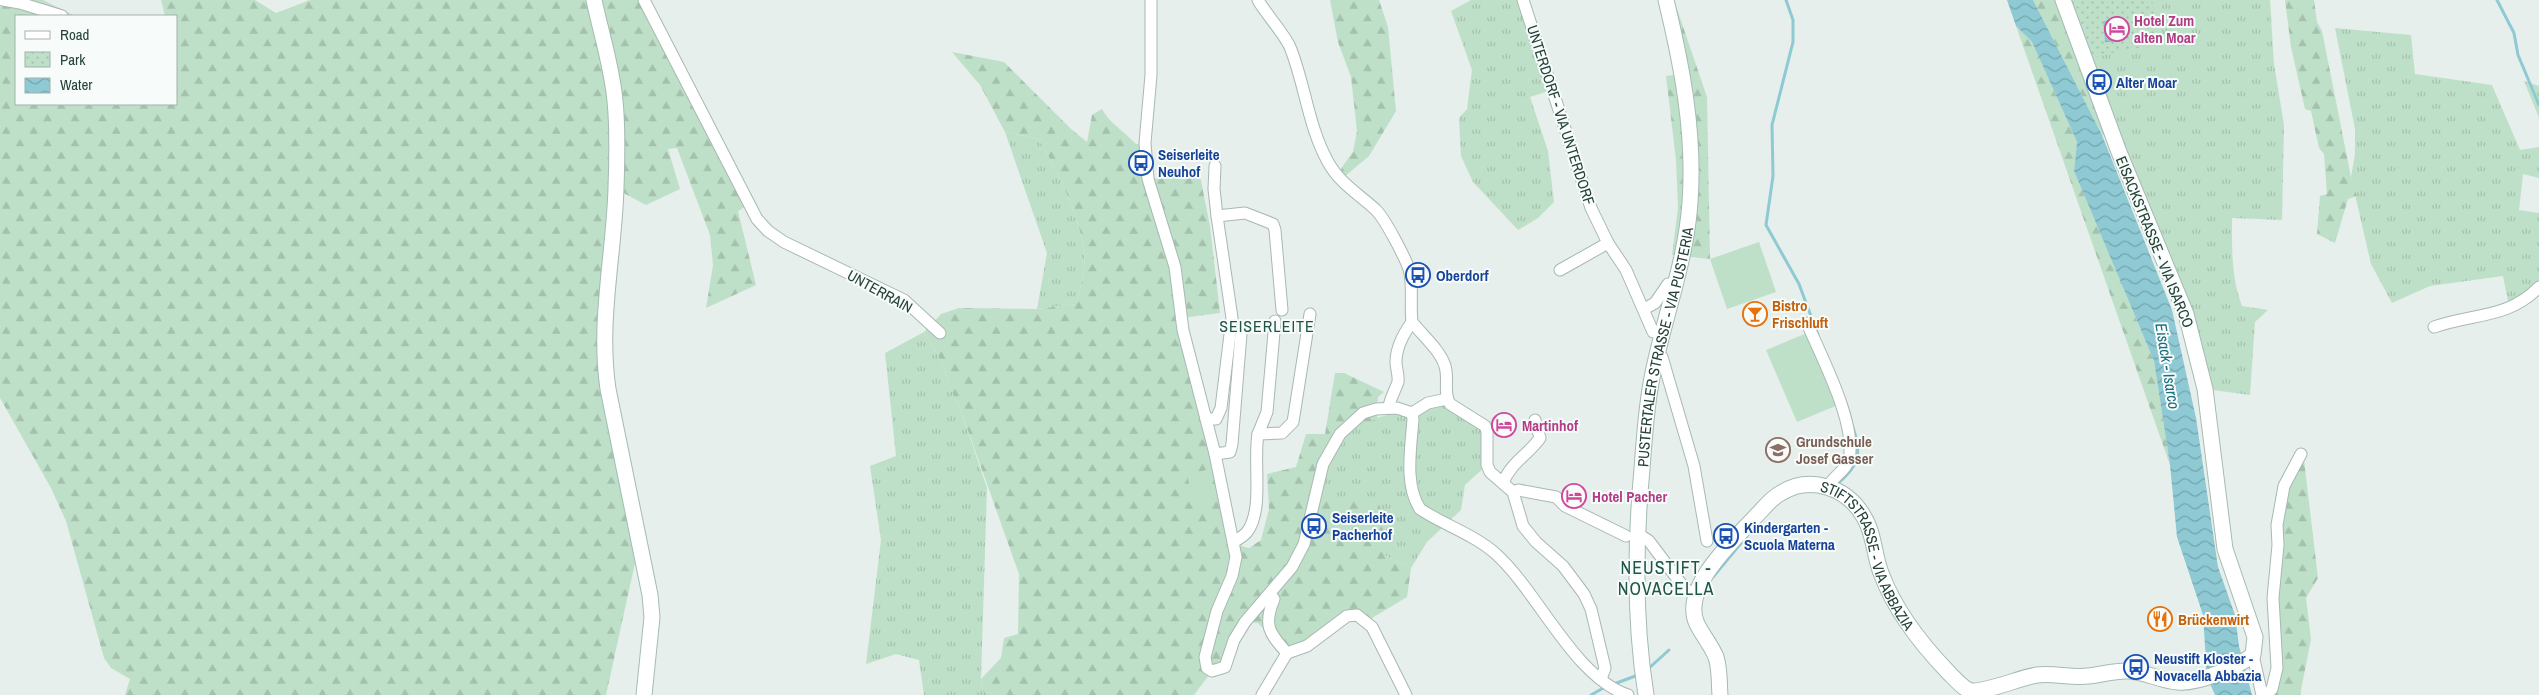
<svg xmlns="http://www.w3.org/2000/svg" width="2539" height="695" font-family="'Archivo Narrow',sans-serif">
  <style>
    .grass { fill: url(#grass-tufts) }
    .forest { fill: url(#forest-firs) }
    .park { fill: url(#park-dots) }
    .pitch { fill: #bfe0c8 }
    .water { fill: url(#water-waves) }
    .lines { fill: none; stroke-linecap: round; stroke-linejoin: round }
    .stream { stroke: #8ec9d4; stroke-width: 3 }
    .street-casing { stroke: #a8b8b2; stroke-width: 13 }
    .secondary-casing { stroke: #a4bbb3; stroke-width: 17 }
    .street { stroke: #fff; stroke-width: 11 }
    .secondary { stroke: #fff; stroke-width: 15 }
    .labels { text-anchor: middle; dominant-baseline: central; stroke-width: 4; stroke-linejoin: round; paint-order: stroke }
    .hotel-label { font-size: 15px; font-weight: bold; fill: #b23c85; stroke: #f7fbf9; text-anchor: start }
    .transit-label { font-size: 15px; font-weight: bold; fill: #164399; stroke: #f7fbf9; text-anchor: start }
    .street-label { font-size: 15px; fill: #24423a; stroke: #f7fbf9 }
    .food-label { font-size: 15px; font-weight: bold; fill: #c56008; stroke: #f7fbf9; text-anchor: start }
    .education-label { font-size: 15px; font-weight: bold; fill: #785e54; stroke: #f7fbf9; text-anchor: start }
    .neighbourhood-label { font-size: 16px; letter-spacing: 1px; fill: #1f5548; stroke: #f7fbf9 }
    .water-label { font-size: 16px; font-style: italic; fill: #1c6f80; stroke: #f7fbf9 }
    .quarter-label { font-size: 18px; letter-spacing: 1px; fill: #1f5548; stroke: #f7fbf9 }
  </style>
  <defs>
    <pattern id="grass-tufts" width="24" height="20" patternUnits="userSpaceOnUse" patternTransform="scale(1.25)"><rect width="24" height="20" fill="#bfe0c8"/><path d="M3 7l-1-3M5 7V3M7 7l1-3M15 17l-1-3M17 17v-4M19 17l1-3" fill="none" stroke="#a4c1ad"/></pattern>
    <pattern id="forest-firs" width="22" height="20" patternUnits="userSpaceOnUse" patternTransform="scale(1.25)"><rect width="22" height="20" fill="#bfe0c8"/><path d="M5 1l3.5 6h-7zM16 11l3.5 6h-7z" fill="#a4c1ad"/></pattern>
    <pattern id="park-dots" width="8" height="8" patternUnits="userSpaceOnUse" patternTransform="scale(1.25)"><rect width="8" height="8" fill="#bfe0c8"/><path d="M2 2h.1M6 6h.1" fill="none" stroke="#a4c1ad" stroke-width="1.8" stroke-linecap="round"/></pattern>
    <pattern id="water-waves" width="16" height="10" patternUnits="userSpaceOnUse" patternTransform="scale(1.25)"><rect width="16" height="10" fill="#8ec9d4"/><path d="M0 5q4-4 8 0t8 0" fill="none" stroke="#74a5ad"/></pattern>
  </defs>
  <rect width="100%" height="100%" fill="#e6efeb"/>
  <!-- grass -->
  <g class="grass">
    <polygon points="1471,0 1526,0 1555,89 1530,97 1548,151 1554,202 1538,218 1518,230 1473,182 1461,156 1459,118 1467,109 1472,70 1451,11"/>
    <path d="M2063,0H2270L2274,64L2284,125L2282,220L2232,218C2232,248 2231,277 2242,306L2268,310L2255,322L2250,395L2205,389L2197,354Z"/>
    <polygon points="2335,28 2411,35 2415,74 2492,85 2520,150 2539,147 2539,178 2523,174 2519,210 2539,213 2539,287 2510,311 2503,276 2430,286 2392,303 2371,264 2351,177 2355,154 2355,129"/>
    <polygon points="2524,81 2539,86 2539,118"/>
    <path d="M1005,132L1039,139C1058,173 1078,211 1084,250C1086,267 1081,288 1076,304L1037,309L1047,253Z"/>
    <polygon points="924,332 944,366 950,388 961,411 987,488 981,679 984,695 924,695 919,660 896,654 866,664 881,540 870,466 896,456 885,353"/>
    <path d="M1450,404L1485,426L1487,465L1465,485L1461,510L1427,542L1411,568L1386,556V521L1319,500C1324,475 1334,441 1357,426C1374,414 1427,409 1450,404Z"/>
  </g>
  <!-- forest -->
  <g class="forest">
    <polygon points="0,0 43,0 75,16 16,16 16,104 176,104 176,16 165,16 161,0 255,0 276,13 310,0 644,0 748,205 738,211 756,285 706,308 713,265 710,235 677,148 668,149 680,189 646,205 616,189 605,359 635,563 606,695 125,695 130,679 111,668 104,658 66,521 51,488 0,398"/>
    <polygon points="1330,0 1379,0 1388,27 1396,111 1369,156 1338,182 1342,167 1353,152 1357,131 1351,77 1338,42"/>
    <polygon points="1670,0 1674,0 1707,97 1710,259 1672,255 1678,208 1676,160 1666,76 1687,73"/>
    <polygon points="2033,0 2063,0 2111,132 2102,135"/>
    <polygon points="2285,0 2314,0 2317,22 2322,31 2351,177 2357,196 2348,199 2335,243 2317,234 2320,196 2327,194 2324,154 2319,148 2311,111 2305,109 2291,47"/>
    <polygon points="2016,26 2032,42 2077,142 2074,171 2154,361 2170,465"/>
    <path d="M952,52L1004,62L1071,129L1087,142L1092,115L1102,109C1110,124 1124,131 1136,144L1145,143L1148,179L1200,176L1210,226L1220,313L1182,318L1230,543L1249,548L1261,540L1269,509L1267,474L1296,467L1306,434H1325L1335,373H1344L1384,392L1378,397L1377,419C1371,421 1364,423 1358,425C1336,437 1323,477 1320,500L1376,497L1386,521V556L1411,568L1407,597L1367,621L1357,615L1287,653L1258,623L1245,622L1227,662L1212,671L1194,695H984L981,679L1001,658L1004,638L1018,634L1019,574L961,411L950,388L944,366L924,332L941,314L959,308L1037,309L1076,304C1081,288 1086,267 1084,250C1078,211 1058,173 1039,139L1005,132L980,85Z"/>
    <polygon points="2304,460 2318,578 2306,598 2311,639 2300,695 2267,695 2272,689 2278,545 2291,470"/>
  </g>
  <!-- park -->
  <polygon class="park" points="2067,0 2152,0 2159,46 2127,49 2087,60"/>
  <!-- pitch -->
  <g class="pitch">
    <polygon points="1759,242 1776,292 1727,309 1710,259"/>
    <polygon points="1807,333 1838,405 1797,422 1766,350"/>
    <polygon points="1207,470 1214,501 1194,505 1187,474"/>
  </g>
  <!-- water -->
  <g class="water">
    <polygon points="2007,0 2033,0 2102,135 2172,310 2196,418 2218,567 2235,615 2239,646 2252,695 2215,695 2207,677 2203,615 2177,537 2170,465 2154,361 2074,171 2077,142 2032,42 2016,26"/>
    <polygon points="2111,20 2113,42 2105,42 2103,21"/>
  </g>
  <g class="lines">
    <!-- stream -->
    <g class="stream">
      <polyline points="1786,0 1793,20 1793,42 1772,125 1773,176 1766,225 1799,284 1818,335"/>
      <polyline points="2497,0 2514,33 2518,55 2539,105"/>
      <path d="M1836,485C1859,466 1863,454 1852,425"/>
      <polyline points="1713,577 1747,536"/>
      <polyline points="1648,669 1669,650"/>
      <polyline points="1614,684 1638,675"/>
      <polyline points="1591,695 1605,687"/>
    </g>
    <defs>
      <g id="street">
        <polyline points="3,0 20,3 62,16"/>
        <polyline points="644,0 757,219 768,231 784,242 904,300 940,333"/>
        <path d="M1151,0V75L1145,143L1148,179L1175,267L1183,330L1215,454L1236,557L1232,576L1217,611L1205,657L1207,668L1212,671L1225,667L1234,640L1245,622L1292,567L1304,544L1323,464L1340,434L1363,413L1376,409L1397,408L1412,413L1413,419C1411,448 1404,484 1420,509C1444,525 1475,535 1496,554C1539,593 1574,677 1628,695"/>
        <path d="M1258,0C1266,14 1285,35 1290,47C1305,84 1308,126 1328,162C1340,184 1359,194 1376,210C1385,219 1408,262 1410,273C1413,290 1410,306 1412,322C1423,336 1440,350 1445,366C1449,379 1443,393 1450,404L1485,426L1487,431V465L1490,472L1513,492L1523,526L1536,542L1563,566L1584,594L1591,609L1605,668L1601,679"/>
        <polyline points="1523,0 1591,208 1608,243 1626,270 1653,332"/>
        <polyline points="1215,166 1214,189 1217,216"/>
        <polyline points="1560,270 1608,243"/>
        <polyline points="1644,309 1655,303 1668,284 1676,285"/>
        <polyline points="1275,321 1267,412 1258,434 1282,433 1293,422 1310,314"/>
        <path d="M1807,323C1821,356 1857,424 1849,459C1846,471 1833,476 1828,487"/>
        <path d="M2434,327C2473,313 2508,319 2539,287"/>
        <polyline points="1662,357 1694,466 1707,541"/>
        <path d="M1389,407C1390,398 1395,391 1398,382C1399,375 1396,369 1396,362C1396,348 1404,333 1412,322"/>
        <polyline points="1412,413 1428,403 1447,399"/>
        <polyline points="1206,419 1216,419 1221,408 1232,318 1217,216 1245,213 1273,224 1275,230 1282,310"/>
        <polyline points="1215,454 1230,452 1232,444 1241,334"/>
        <path d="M1503,483C1511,462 1528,455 1540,438L1535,420"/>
        <polyline points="1513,492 1518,490 1556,497 1565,506 1626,536"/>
        <polyline points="1643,537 1649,541 1685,589 1696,594"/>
        <path d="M1234,542C1238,539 1244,536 1247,532C1264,510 1253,462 1258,434"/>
        <polyline points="1287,653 1307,646 1347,616 1357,615 1372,627 1406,695"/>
        <polyline points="2253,655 2262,695"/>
        <path d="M1262,695L1287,653C1269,633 1263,625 1274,599L1271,595"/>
        <polyline points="2267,695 2272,689 2277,668 2273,598 2278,545 2277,525 2284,486 2301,454"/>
      </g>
      <g id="secondary">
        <path d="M594,0C601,33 612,67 615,101C618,129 617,159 616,188C614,256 598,321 608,389L650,595L652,617L644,695"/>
        <path id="s1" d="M1646,695C1634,620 1635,544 1642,469C1644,440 1646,411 1651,383C1662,322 1686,264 1690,202C1695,133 1682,66 1666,0"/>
        <path id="s2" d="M1720,695C1719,683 1720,669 1716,657C1711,645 1703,636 1697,624C1680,588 1734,540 1756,516C1764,508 1771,498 1781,493C1810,475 1847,487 1864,517C1874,533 1874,555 1881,573C1895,611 1921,644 1949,673C1955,679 1961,686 1968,690C1981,695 2021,677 2037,675C2054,673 2071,678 2088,676C2101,675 2115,670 2129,671C2146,672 2161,681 2178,682C2198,684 2237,667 2253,655L2255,637L2225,549L2205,389L2186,314L2119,152L2063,0"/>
      </g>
    </defs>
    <!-- street casing -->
    <use href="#street" class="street-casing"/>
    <!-- secondary casing -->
    <use href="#secondary" class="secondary-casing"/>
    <!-- street -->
    <use href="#street" class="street"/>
    <!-- secondary -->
    <use href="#secondary" class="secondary"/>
  </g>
  <!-- icons -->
  <defs>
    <symbol id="hotel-ring" viewBox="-11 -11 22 22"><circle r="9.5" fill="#f7fbf9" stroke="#d1479c" stroke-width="1.5"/><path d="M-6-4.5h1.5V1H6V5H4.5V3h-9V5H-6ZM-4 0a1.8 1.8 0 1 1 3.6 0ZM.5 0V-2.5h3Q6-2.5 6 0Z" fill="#d1479c"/></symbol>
    <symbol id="bus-ring" viewBox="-11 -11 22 22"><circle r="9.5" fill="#f7fbf9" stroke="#1a4fb4" stroke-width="1.5"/><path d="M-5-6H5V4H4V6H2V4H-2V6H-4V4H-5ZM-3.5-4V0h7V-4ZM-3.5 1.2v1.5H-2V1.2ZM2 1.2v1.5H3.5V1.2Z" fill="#1a4fb4"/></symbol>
    <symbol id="bar-ring" viewBox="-11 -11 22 22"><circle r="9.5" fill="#f7fbf9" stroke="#e8710a" stroke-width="1.5"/><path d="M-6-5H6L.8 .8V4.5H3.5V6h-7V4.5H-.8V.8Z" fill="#e8710a"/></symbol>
    <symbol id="school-ring" viewBox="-11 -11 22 22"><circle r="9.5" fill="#f7fbf9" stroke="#8d6e63" stroke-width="1.5"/><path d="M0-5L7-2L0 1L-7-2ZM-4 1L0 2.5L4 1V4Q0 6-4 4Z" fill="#8d6e63"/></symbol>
    <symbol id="restaurant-ring" viewBox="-11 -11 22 22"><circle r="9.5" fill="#f7fbf9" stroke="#e8710a" stroke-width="1.5"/><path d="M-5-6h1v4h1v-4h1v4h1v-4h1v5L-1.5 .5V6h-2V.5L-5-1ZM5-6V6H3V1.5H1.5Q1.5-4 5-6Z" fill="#e8710a"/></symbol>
  </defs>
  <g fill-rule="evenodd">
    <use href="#hotel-ring" x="2103" y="15" width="28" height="28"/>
    <use href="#bus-ring" x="2085" y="68" width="28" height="28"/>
    <use href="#bus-ring" x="1127" y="149" width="28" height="28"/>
    <use href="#bus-ring" x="1404" y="261" width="28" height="28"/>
    <use href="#bar-ring" x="1741" y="300" width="28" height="28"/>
    <use href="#hotel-ring" x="1490" y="411" width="28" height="28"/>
    <use href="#school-ring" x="1764" y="436" width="28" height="28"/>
    <use href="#hotel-ring" x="1560" y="482" width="28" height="28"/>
    <use href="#bus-ring" x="1300" y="512" width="28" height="28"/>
    <use href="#bus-ring" x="1712" y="522" width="28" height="28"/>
    <use href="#restaurant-ring" x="2146" y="605" width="28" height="28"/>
    <use href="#bus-ring" x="2122" y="653" width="28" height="28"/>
  </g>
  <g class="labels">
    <!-- hotel labels -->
    <g class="hotel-label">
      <text x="2134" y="20">Hotel Zum<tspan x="2134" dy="17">alten Moar</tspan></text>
      <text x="1522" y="425">Martinhof</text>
      <text x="1592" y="496">Hotel Pacher</text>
    </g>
    <!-- transit labels -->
    <g class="transit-label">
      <text x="2116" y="82">Alter Moar</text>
      <text x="1158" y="154">Seiserleite<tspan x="1158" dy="17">Neuhof</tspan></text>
      <text x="1436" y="275">Oberdorf</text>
      <text x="1332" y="517">Seiserleite<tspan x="1332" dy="17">Pacherhof</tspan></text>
      <text x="1744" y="527">Kindergarten -<tspan x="1744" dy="17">Scuola Materna</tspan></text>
      <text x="2154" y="658">Neustift Kloster -<tspan x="2154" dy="17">Novacella Abbazia</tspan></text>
    </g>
    <!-- street labels -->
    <g class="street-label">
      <text transform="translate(1561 115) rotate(72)">UNTERDORF - VIA UNTERDORF</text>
      <text transform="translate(2155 242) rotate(68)">EISACKSTRASSE - VIA ISARCO</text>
      <text transform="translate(880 291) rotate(29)">UNTERRAIN</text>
      <text stroke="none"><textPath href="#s1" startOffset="351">PUSTERTALER STRASSE - VIA PUSTERIA</textPath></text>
      <text stroke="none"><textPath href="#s2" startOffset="370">STIFTSTRASSE - VIA ABBAZIA</textPath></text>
    </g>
    <!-- food labels -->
    <g class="food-label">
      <text x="1772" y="305">Bistro<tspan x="1772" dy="17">Frischluft</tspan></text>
      <text x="2178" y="619">Brückenwirt</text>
    </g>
    <!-- education labels -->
    <g class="education-label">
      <text x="1796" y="441">Grundschule<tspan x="1796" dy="17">Josef Gasser</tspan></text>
    </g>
    <!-- neighbourhood labels -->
    <g class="neighbourhood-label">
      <text x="1267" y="326">SEISERLEITE</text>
    </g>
    <!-- water labels -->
    <g class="water-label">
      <text transform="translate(2168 366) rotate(81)">Eisack - Isarco</text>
    </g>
    <!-- quarter labels -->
    <g class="quarter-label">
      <text x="1666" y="567">NEUSTIFT -<tspan x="1666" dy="21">NOVACELLA</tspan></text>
    </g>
  </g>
  <!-- legend -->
  <rect x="15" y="15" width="162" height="90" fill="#f7fbf9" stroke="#a3b1ad"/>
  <rect x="25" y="31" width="25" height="8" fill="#ffffff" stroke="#a3b1ad"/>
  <text x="60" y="40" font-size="15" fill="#24423a">Road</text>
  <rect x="25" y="52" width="25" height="15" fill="url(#park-dots)" stroke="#a3b1ad"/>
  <text x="60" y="65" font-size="15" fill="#24423a">Park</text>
  <rect x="25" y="78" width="25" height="15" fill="url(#water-waves)" stroke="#a3b1ad"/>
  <text x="60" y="90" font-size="15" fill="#24423a">Water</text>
</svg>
